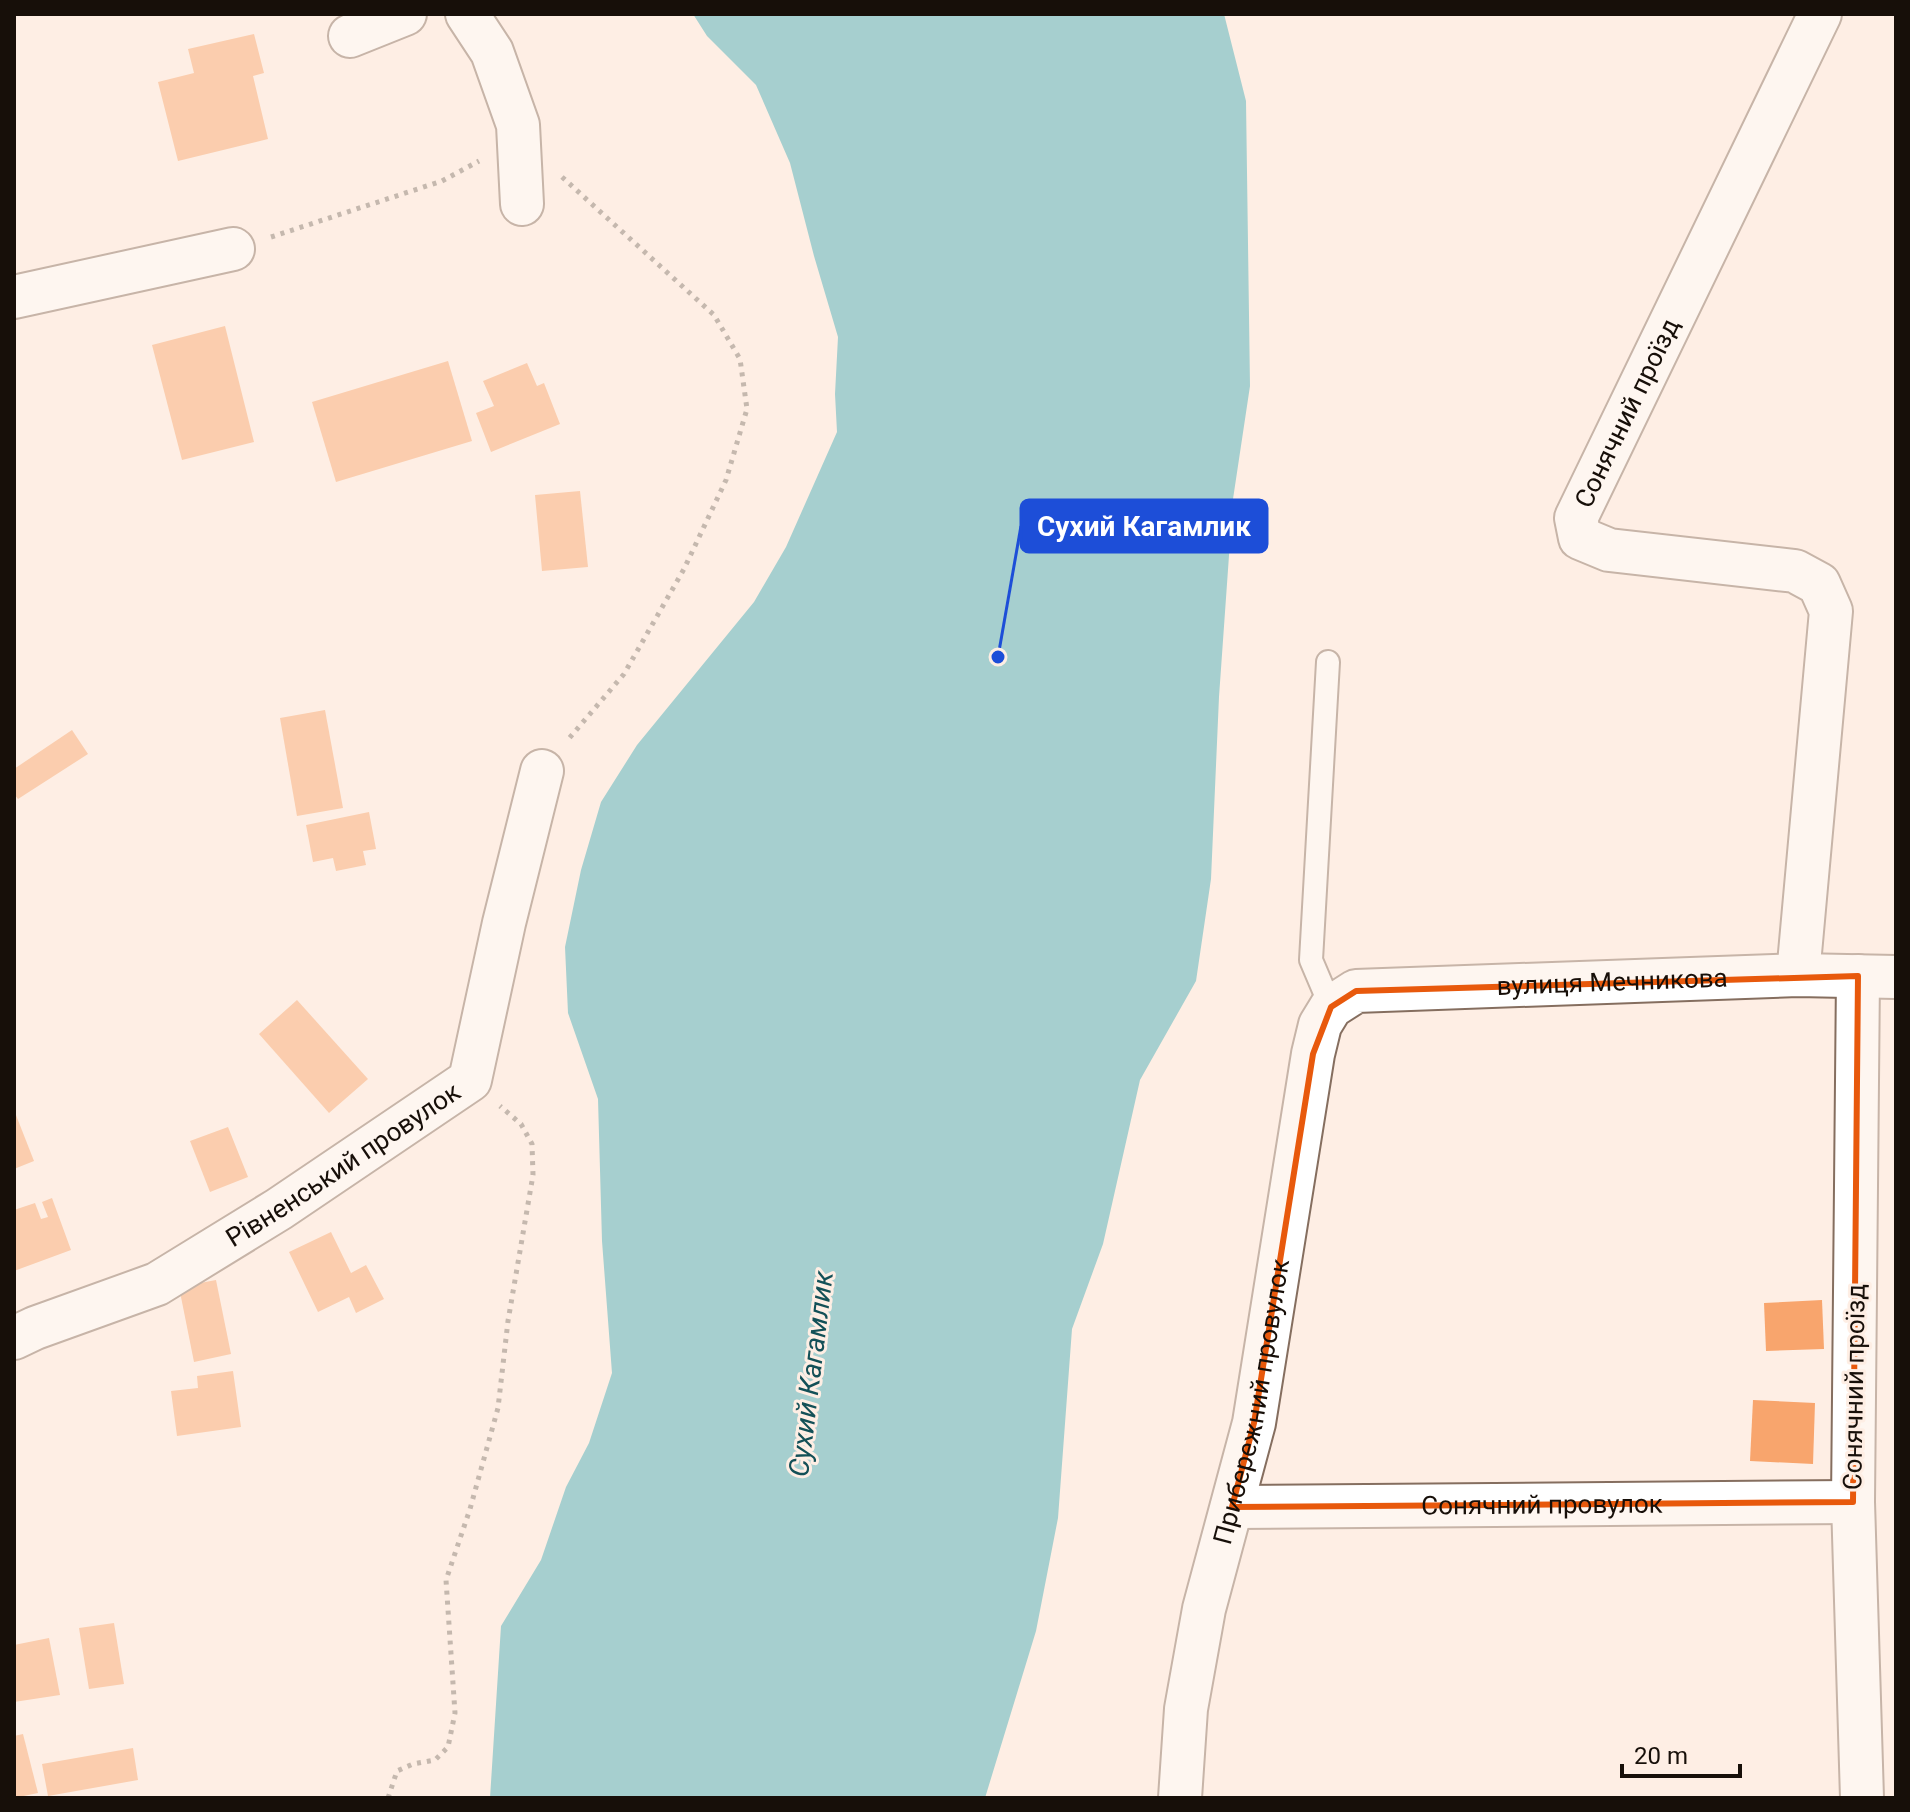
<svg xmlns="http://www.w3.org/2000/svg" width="1910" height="1812" font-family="Roboto,sans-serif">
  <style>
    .water { fill: #3da9b5 }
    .building { fill: #f8a56d }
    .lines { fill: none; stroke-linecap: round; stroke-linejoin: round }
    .lane-casing { stroke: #856e5f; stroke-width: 26 }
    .street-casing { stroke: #856e5f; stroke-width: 46 }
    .path { stroke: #81766e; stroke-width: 5; stroke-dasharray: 4 6; stroke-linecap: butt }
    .lane { stroke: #fff; stroke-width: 22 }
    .street { stroke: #fff; stroke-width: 42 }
    .marked { fill: none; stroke: #e8590c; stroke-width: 6; stroke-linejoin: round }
    .labels { text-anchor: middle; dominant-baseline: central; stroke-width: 6; stroke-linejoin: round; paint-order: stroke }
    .street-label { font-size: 26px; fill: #170f09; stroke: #feeee4 }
    .water-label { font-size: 28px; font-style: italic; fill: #135057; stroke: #feeee4 }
    .leader { fill: none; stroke: #1d4ed8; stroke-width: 3 }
    .callout-dot { fill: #1d4ed8; stroke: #feeee4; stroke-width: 3 }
    .callout { fill: #1d4ed8; stroke: #1d4ed8; stroke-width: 3 }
    .callout-label { font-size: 28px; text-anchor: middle; font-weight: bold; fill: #fff }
  </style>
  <rect width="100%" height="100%" fill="#feeee4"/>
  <!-- water -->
  <polygon class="water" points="693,14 1224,14 1246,101 1250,386 1233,499 1219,697 1211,879 1196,981 1140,1080 1103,1244 1072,1329 1058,1518 1036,1631 985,1798 490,1798 501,1626 541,1560 566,1487 589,1443 612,1373 602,1241 598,1099 568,1013 565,947 581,870 601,802 637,745 754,602 786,547 837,432 835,394 838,337 814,256 790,163 756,85 707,36"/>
  <!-- building -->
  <g class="building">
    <polygon points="254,34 264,73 253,76 268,139 178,161 158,82 194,73 188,49"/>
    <polygon points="225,326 254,442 182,460 152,345"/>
    <polygon points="448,361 472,441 336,482 312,402"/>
    <polygon points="527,363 537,386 544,383 560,424 491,452 476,413 494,406 483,381"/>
    <polygon points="580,491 588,567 542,571 535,495"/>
    <polygon points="325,710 343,808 297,816 280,718"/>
    <polygon points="72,730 88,754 18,799 14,794 14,769"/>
    <polygon points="369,812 376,849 363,851 366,865 336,871 333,858 313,862 306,825"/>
    <polygon points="297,1000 368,1079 329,1113 259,1034"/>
    <polygon points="14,1110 34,1161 14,1169"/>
    <polygon points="228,1127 248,1177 210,1192 190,1141"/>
    <polygon points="52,1198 71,1250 14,1271 14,1210 35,1203 41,1219 48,1217 42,1202"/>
    <polygon points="331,1232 351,1273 366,1265 384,1299 356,1313 349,1297 318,1312 289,1252"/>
    <polygon points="216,1280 231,1354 194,1362 179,1287"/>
    <polygon points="1822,1300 1824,1349 1766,1351 1764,1303"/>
    <polygon points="233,1371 241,1427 177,1436 171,1391 198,1388 197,1376"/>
    <polygon points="1753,1400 1815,1403 1813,1464 1750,1461"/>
    <polygon points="114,1623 124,1684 89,1689 79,1628"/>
    <polygon points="49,1638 60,1695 14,1702 14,1645"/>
    <polygon points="23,1734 38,1793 14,1798 14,1736"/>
    <polygon points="133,1748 138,1780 48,1796 42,1764"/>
  </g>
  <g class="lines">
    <defs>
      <polyline id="lane" points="1328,662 1311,960 1331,1007"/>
      <g id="street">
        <polyline points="467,14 492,52 518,125 522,204"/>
        <polyline points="350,36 405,14"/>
        <polyline points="14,297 233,249"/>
        <path id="s1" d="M1798,975L1831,611L1819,584L1795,571L1609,550L1580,538L1576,518L1820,14"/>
        <polyline points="1858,976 1853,1502 1862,1798"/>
        <path id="s2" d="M14,1338L35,1328L157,1284L279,1209L470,1080L504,923L542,771"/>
        <path id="s3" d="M1232,1507L1853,1502"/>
        <path id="s4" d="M1180,1798L1186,1709L1204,1609L1254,1423L1313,1054L1320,1025L1331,1007L1356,991L1798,975L1896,977"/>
      </g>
    </defs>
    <!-- lane casing -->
    <use href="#lane" class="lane-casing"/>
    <!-- street casing -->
    <use href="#street" class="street-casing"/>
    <!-- path -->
    <g class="path">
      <polyline points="562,177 714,315 740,359 747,409 726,480 684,569 624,674 566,742"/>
      <polyline points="271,237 442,181 479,161"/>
      <polyline points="388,1798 397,1771 413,1764 435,1760 448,1747 455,1713 446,1580 470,1509 498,1408 508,1321 533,1175 532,1144 521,1124 500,1106"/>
    </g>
    <!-- lane -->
    <use href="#lane" class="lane"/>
    <!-- street -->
    <use href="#street" class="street"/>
  </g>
  <!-- marked area -->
  <path d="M0 0H1910V1812H0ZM1858,976L1853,1502L1232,1507L1254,1423L1313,1054L1331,1007L1356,991Z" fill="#feeee4" fill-opacity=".55" fill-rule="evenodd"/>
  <path class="marked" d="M1858,976L1853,1502L1232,1507L1254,1423L1313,1054L1331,1007L1356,991Z"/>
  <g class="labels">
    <!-- street labels -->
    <g class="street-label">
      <text stroke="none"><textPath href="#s1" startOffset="778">Сонячний проїзд</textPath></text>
      <text stroke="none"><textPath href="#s4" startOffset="1094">вулиця Мечникова</textPath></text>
      <text stroke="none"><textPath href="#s2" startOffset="374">Рівненський провулок</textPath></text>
      <text transform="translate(1854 1387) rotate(-89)">Сонячний проїзд</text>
      <text stroke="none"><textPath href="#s4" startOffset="404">Прибережний провулок</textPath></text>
      <text stroke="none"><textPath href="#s3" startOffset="310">Сонячний провулок</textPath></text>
    </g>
    <!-- water labels -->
    <g class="water-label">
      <text transform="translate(811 1374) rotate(-83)">Сухий Кагамлик</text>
    </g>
  </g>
  <!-- callouts -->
  <path class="leader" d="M998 657L1021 526"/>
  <circle class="callout-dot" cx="998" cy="657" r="8"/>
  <rect class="callout" x="1021" y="500" width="246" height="52" rx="8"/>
  <g class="callout-label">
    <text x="1144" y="536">Сухий Кагамлик</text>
  </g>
  <!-- border -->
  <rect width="1910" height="1812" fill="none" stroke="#170f09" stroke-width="32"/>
  <!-- scale -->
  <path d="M1622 1764v12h118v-12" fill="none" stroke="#170f09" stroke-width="4"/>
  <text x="1634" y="1764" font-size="24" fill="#170f09" stroke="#feeee4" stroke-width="6" paint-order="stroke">20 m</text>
</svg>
